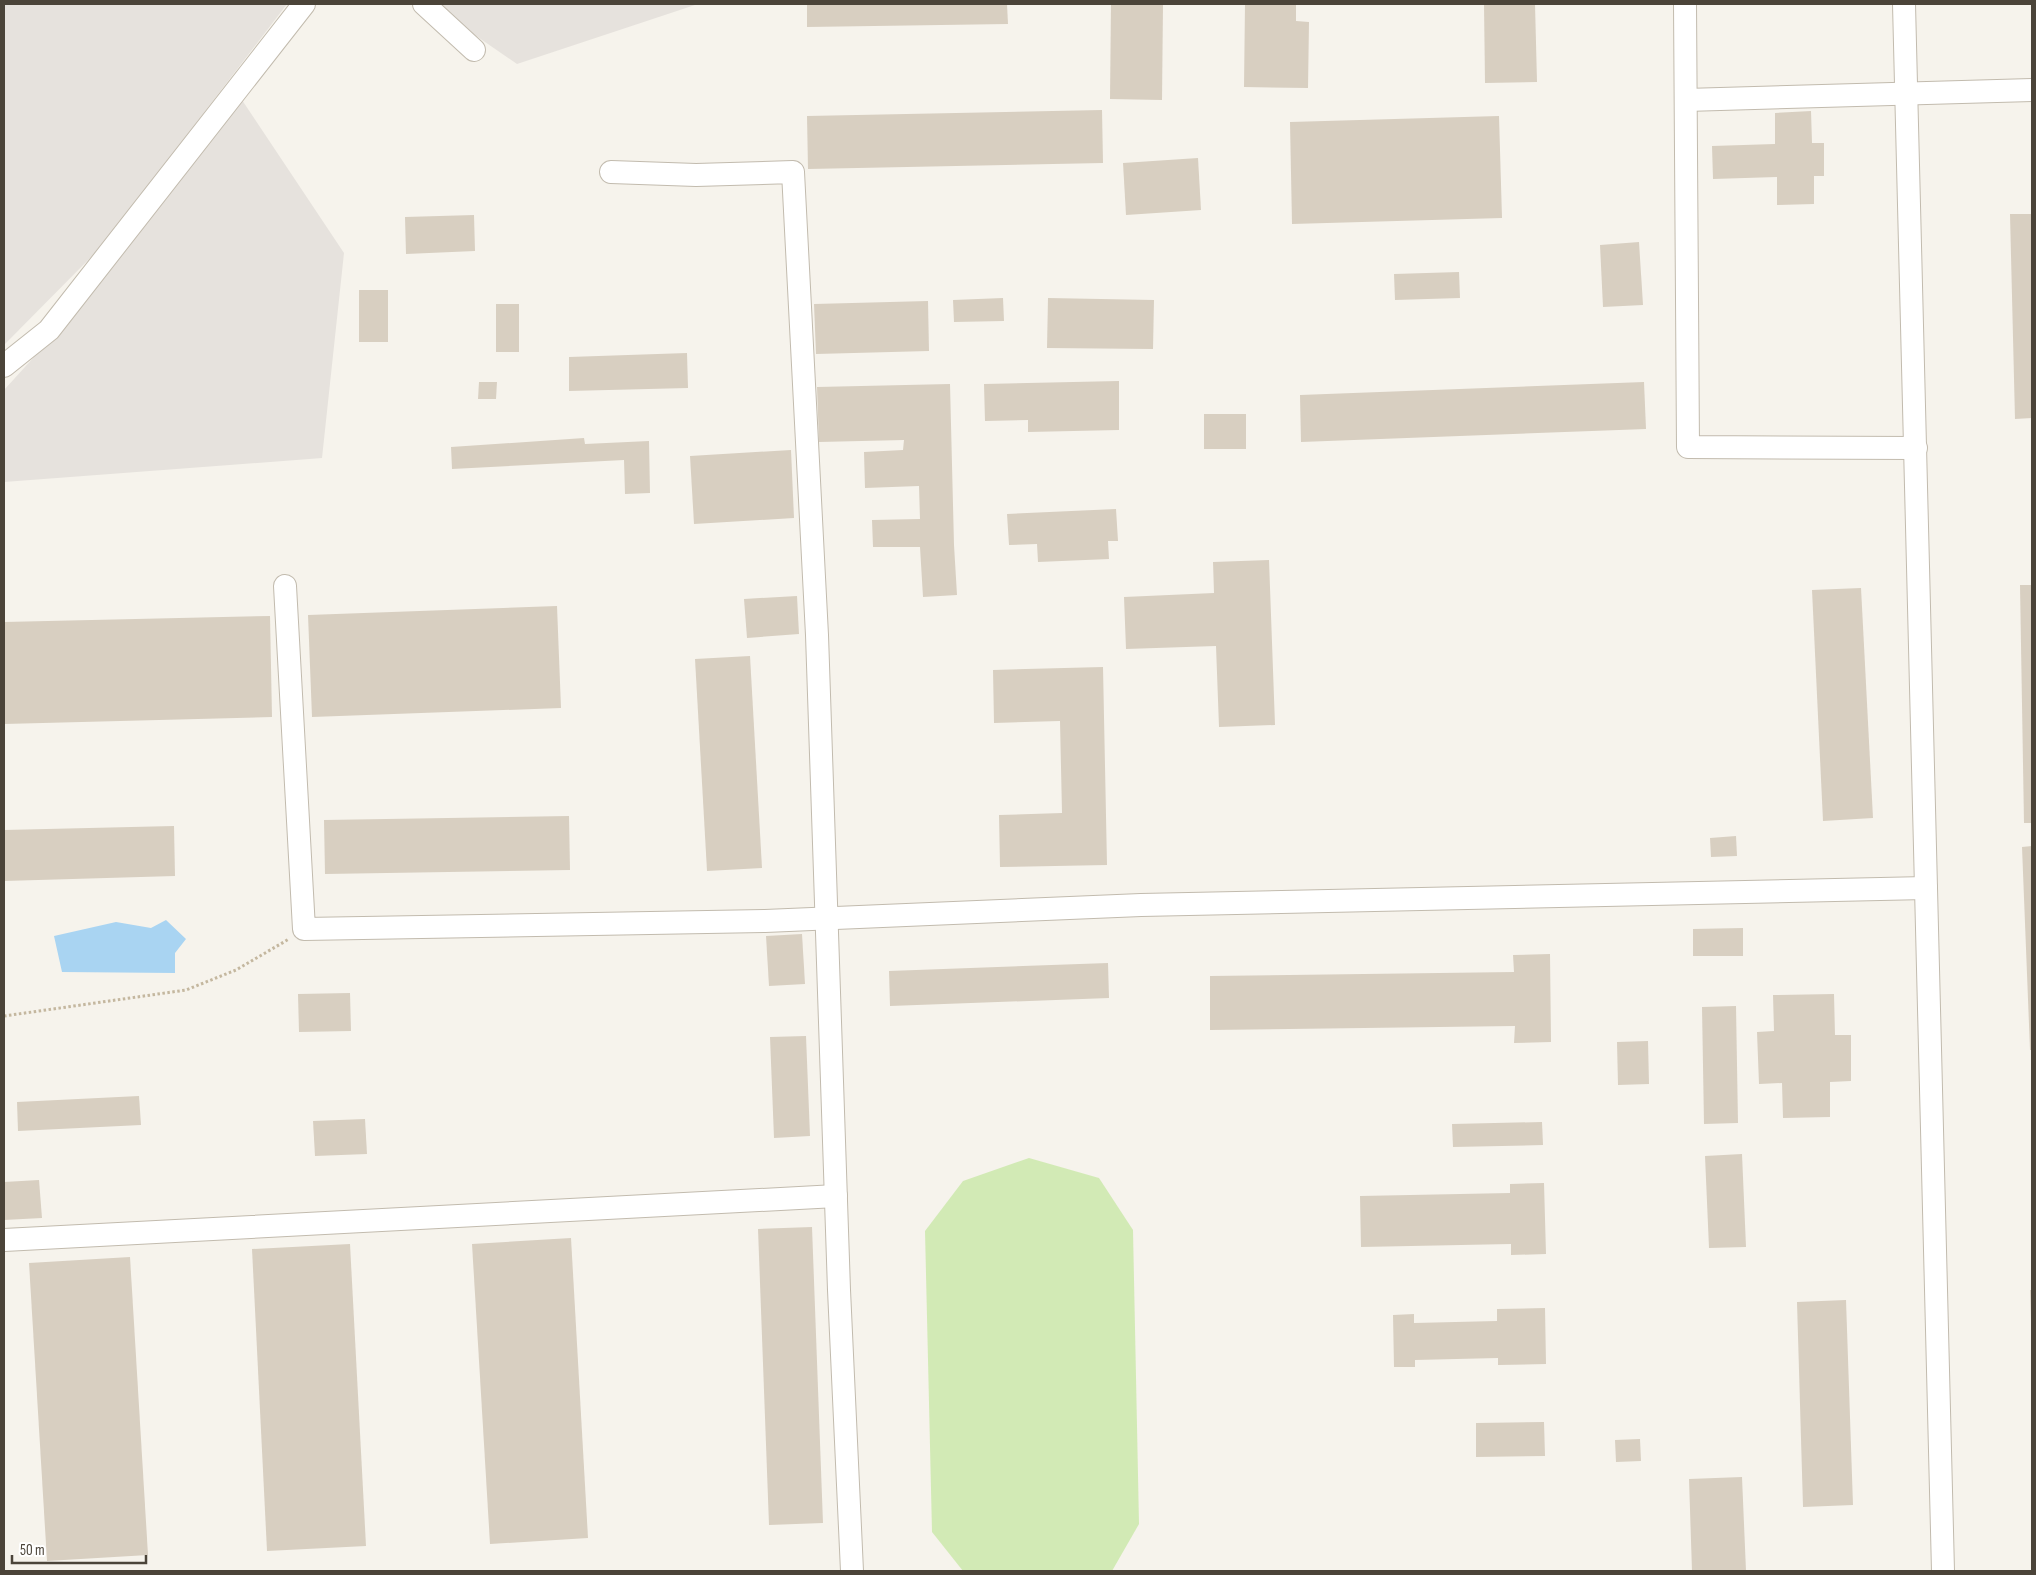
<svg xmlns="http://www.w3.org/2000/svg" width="2036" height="1575" font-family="'Sofia Sans Condensed',sans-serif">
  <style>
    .industrial { fill: #e6e2dd }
    .green { fill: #d2eab5 }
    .water { fill: #a9d4f2 }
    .building { fill: #d8cfc1 }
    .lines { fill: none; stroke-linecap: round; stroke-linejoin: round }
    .minor-casing { stroke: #c2bbae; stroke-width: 24 }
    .path { stroke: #c4b79f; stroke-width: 3; stroke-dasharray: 2.5 2.5; stroke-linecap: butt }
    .minor { stroke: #fff; stroke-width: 22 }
  </style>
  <rect width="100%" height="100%" fill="#f6f3ec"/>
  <!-- industrial -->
  <g class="industrial">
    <polygon points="4,4 287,4 102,246 4,345"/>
    <polygon points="430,4 698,4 517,64"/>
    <polygon points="240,97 344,253 322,458 4,482 4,390 55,334"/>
  </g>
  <!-- green -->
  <polygon class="green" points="1029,1158 1099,1178 1133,1230 1139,1524 1112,1571 963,1571 932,1532 925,1231 963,1181"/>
  <!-- water -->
  <polygon class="water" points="166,920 186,939 175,953 175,973 62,972 54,936 116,922 151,928"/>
  <!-- building -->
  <g class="building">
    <polygon points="807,4 1007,4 1008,24 807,27"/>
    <polygon points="1111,4 1163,4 1162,100 1110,99"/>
    <polygon points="1245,4 1296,4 1296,21 1309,22 1308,88 1244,87"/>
    <polygon points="1484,4 1535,4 1537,82 1485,83"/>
    <polygon points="1102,110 1103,163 808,169 807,116"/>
    <polygon points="1811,111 1812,143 1824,143 1824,176 1814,176 1814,204 1777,205 1777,177 1713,179 1712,146 1775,144 1775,113"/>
    <polygon points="1499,116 1502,218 1292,224 1290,122"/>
    <polygon points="1198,158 1201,210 1126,215 1123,163"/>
    <polygon points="2010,214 2032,214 2032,418 2015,419"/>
    <polygon points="474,215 475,251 406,254 405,217"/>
    <polygon points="1639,242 1643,305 1603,307 1600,245"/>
    <polygon points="1459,272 1460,298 1395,300 1394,274"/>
    <rect x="359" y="290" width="29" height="52"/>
    <polygon points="1003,298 1004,321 954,322 953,300"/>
    <polygon points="1048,298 1154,300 1153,349 1047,348"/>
    <polygon points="928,301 929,351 816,354 814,304"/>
    <rect x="496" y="304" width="23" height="48"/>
    <polygon points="687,353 688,388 569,391 569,357"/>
    <polygon points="1119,381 1119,430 1028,432 1028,420 985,421 984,384"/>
    <polygon points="479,382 497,382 496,399 478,399"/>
    <polygon points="1644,382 1646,429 1301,442 1300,395"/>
    <polygon points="950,384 954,545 957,595 923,597 920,547 873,547 872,520 920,519 919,486 865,488 864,452 903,450 904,440 819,442 817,387"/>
    <rect x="1204" y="414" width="42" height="35"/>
    <polygon points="584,438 585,444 649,441 650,493 625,494 624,460 452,469 451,447"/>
    <polygon points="791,450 794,518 694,524 690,456"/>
    <polygon points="1116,509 1118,541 1108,541 1109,559 1038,562 1037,544 1009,545 1007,514"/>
    <polygon points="1269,560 1275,725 1219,727 1216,646 1126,649 1124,597 1214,593 1213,562"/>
    <polygon points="2020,585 2032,585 2032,823 2024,823"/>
    <polygon points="1861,588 1873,818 1823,821 1812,590"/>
    <polygon points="797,596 799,634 747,638 744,599"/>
    <polygon points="557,606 561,708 312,717 308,615"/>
    <polygon points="270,616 272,717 4,724 4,622"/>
    <polygon points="750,656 762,868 707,871 695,659"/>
    <polygon points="1103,667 1107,865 1000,867 999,815 1062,813 1060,721 994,723 993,670"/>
    <polygon points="569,816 570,870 325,874 324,820"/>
    <polygon points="174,826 175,876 4,881 4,830"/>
    <polygon points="1736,836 1737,856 1711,857 1710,838"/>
    <polygon points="2032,846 2032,1050 2030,1050 2022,847"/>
    <polygon points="1743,928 1743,956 1693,956 1693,929"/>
    <polygon points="802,934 805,984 769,986 766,936"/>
    <polygon points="1550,954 1551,1042 1514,1043 1515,1026 1210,1030 1210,976 1514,972 1513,955"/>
    <polygon points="1108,963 1109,998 890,1006 889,971"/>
    <polygon points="350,993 351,1031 299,1032 298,994"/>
    <polygon points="1834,994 1835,1035 1851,1035 1851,1081 1830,1082 1830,1117 1783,1118 1782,1083 1759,1084 1757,1032 1774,1031 1773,995"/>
    <polygon points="1736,1006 1738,1123 1704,1124 1702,1007"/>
    <polygon points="806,1036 810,1136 774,1138 770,1037"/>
    <polygon points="1648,1041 1649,1084 1618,1085 1617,1042"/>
    <polygon points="139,1096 141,1125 18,1131 17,1102"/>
    <polygon points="365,1119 367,1154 315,1156 313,1121"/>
    <polygon points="1542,1122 1543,1145 1453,1147 1452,1124"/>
    <polygon points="1742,1154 1746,1247 1709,1248 1705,1156"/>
    <polygon points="39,1180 42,1218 4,1220 4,1182"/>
    <polygon points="1544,1183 1546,1254 1511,1255 1511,1244 1361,1247 1360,1196 1510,1193 1510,1184"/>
    <polygon points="812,1227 823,1523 769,1525 758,1229"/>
    <polygon points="571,1238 588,1538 490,1544 472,1244"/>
    <polygon points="350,1244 366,1546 267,1551 252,1249"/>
    <polygon points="130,1257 148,1555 47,1561 29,1263"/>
    <polygon points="2030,1290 2032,1290 2032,1319 2031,1319"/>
    <polygon points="1846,1300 1853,1505 1803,1507 1797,1302"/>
    <polygon points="1545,1308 1546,1364 1498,1365 1498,1358 1415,1360 1415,1367 1394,1367 1393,1315 1414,1314 1414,1323 1497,1321 1497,1309"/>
    <polygon points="1544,1422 1545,1456 1476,1457 1476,1423"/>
    <polygon points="1640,1439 1641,1461 1616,1462 1615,1440"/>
    <polygon points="1742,1477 1746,1571 1692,1571 1689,1479"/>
  </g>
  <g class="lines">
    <defs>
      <g id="minor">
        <polyline points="424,4 474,50"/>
        <polyline points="1685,4 1688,447 1916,448"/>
        <polyline points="1904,4 1943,1571"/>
        <polyline points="1686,100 2032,90"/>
        <polyline points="611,172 696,175 793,172 817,635 839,1290 852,1571"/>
        <polyline points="4,366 49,330 304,4"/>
        <polyline points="285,586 304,929 765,921 1141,905 1926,888"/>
        <polyline points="4,1240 836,1196"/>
      </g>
    </defs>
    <!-- minor casing -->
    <use href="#minor" class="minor-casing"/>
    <!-- path -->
    <polyline class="path" points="4,1016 186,990 236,970 289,939"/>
    <!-- minor -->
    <use href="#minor" class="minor"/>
  </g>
  <!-- border -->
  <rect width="2036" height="1575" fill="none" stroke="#4b4439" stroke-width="10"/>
  <!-- scale -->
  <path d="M12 1555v8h134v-8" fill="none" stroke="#4b4439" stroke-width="2.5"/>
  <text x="20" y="1555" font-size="15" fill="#4b4439" stroke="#ffffff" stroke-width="4" paint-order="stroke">50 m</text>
</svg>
